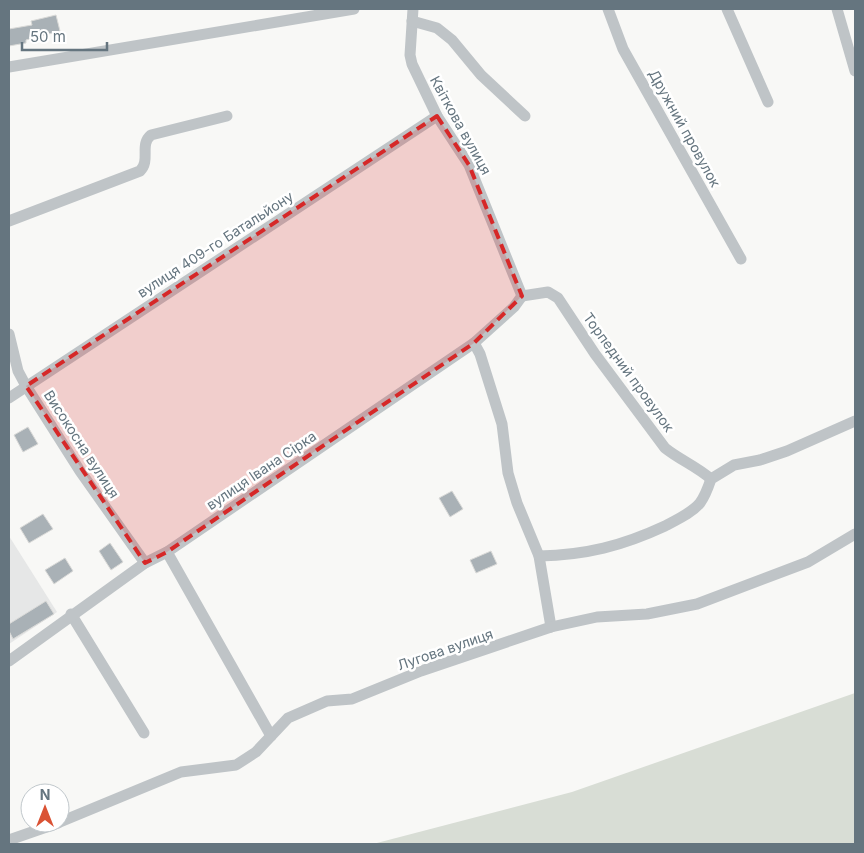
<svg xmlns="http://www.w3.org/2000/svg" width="864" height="853" font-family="Inter,sans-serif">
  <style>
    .built { fill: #e6e7e7 }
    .green { fill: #d8ddd5 }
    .building { fill: #a9b1b6; stroke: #dadad8 }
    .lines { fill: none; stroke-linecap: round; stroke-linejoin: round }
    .street { stroke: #bfc4c7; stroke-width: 11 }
    .marked { fill: #d62828; fill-opacity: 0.2; stroke: #d62828; stroke-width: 4; stroke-dasharray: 10 6; stroke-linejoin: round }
    .labels { text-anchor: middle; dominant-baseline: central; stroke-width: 5; stroke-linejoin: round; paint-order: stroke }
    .street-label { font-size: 14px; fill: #65757f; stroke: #fff }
  </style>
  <rect width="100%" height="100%" fill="#f8f8f6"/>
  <!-- built -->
  <polygon class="built" points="9,536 57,612 9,644"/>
  <!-- green -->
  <polygon class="green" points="855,693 855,844 373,844 572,792"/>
  <!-- building -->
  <g class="building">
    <polygon points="56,15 60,31 26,40 26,43 9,46 9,29 32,25 31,21"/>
    <polygon points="28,427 38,444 23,452 14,435"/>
    <polygon points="452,491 463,509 450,517 439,498"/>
    <polygon points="43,514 53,529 29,543 20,528"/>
    <polygon points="110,543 123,562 111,570 99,551"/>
    <polygon points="491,551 497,564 476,573 470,560"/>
    <polygon points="65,558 73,571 54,584 45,570"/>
    <polygon points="46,601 54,614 13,639 9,631 9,624"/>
  </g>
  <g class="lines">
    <!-- street -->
    <g class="street">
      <polyline points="413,9 410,55 412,64 437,116 469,165 522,296"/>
      <polyline points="608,9 623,49 741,259"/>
      <polyline points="727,9 768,102"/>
      <polyline points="837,9 855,71"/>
      <polyline points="412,21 437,28 452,40 481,75 525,116"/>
      <polyline points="9,67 354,9"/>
      <path d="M9,221L140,171C151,160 139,145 151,135L227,116"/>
      <path d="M522,296L548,292L558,298L595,354L665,448C680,460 696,466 711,479"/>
      <polyline points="9,334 18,371 26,386 80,471 145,563"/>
      <polyline points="474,343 480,354 502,424 508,473 517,503 539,556 551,627"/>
      <polyline points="9,398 437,116"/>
      <polyline points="167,552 271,736"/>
      <path d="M539,556C586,555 622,546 665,526C676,520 692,513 700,503C705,496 708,488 711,479L734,465L760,460L787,451L855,421"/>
      <polyline points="71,614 144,733"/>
      <polyline points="9,661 145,563 167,552 474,343 514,307 522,296"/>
      <polyline points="60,822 181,772 236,765 256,752 288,718 327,701 352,699 421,671 551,627 597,617 647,614 697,604 808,562 855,534"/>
      <polyline points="9,840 58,823"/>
    </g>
  </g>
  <!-- marked area -->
  <path class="marked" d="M437,116L469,165L522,296L474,343L167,552L145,563L26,386Z"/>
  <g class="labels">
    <!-- street labels -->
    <g class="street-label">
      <text transform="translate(461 125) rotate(61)">Квіткова вулиця</text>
      <text transform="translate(685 128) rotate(61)">Дружний провулок</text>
      <text transform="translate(215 244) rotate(-33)">вулиця 409-го Батальйону</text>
      <text transform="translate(629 372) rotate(54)">Торпедний провулок</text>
      <text transform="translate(82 444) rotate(57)">Високосна вулиця</text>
      <text transform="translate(261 470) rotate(-34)">вулиця Івана Сірка</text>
      <text transform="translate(445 649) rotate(-19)">Лугова вулиця</text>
    </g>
  </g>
  <!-- border -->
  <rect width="864" height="853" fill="none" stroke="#65757f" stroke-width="20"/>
  <!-- north arrow -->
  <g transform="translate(45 808)"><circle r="24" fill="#ffffff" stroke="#c1c8cc"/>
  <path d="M0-4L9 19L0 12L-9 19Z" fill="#da5234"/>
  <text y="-8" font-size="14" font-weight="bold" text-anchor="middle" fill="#65757f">N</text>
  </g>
  <!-- scale -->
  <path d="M22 42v8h85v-8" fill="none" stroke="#65757f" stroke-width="2.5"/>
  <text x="30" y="42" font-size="15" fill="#65757f" stroke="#ffffff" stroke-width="4" paint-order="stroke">50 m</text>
</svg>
